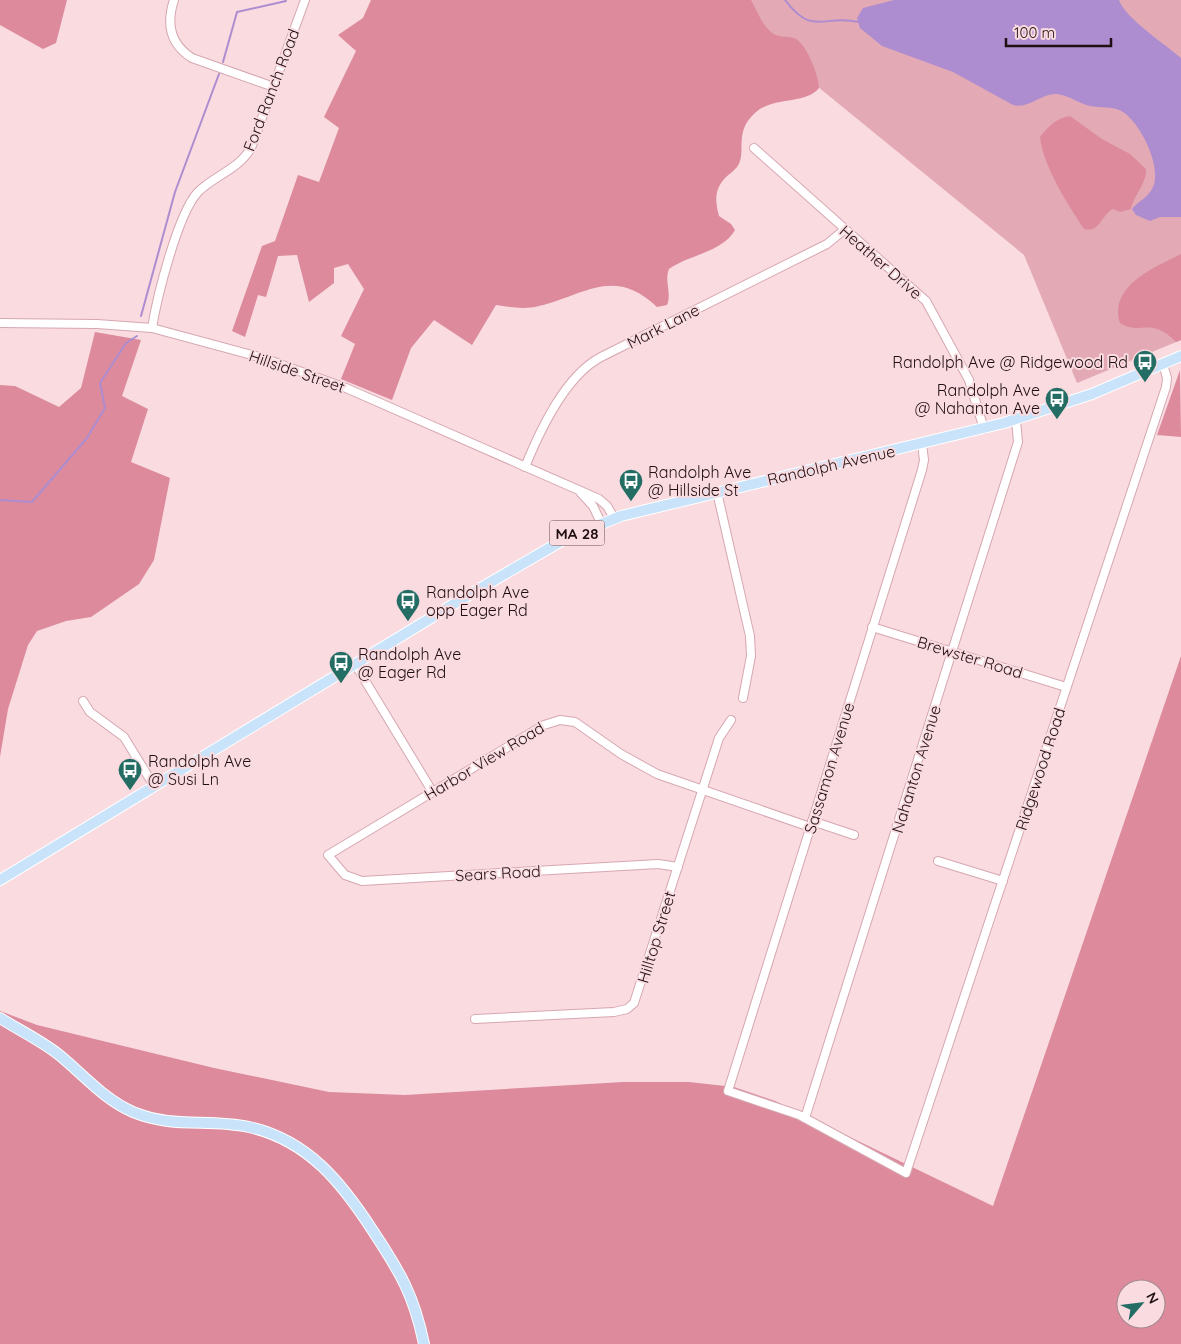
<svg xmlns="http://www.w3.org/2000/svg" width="1181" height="1344" font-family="Quicksand,sans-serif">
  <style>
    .green { fill: #e3aab5 }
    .forest { fill: #dc8a9c; fill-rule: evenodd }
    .water { fill: #ad8dd0 }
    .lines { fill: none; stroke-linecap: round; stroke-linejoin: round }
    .stream { stroke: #ad8dd0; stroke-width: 2 }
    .minor-casing { stroke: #d7a7b0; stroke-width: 10 }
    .major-casing { stroke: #fff; stroke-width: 12 }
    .minor { stroke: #fff; stroke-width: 8 }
    .major { stroke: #c9e3fa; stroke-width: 10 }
    .labels { text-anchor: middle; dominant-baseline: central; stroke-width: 4; stroke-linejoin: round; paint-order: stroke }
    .shield { fill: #f9dbe0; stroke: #614c50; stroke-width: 1 }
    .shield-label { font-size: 15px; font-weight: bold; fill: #200f13 }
    .street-label { font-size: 16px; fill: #200f13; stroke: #f9dbe0 }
    .poi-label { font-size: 16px; fill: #200f13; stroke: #f9dbe0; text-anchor: start }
  </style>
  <rect width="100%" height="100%" fill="#f9dbe0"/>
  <!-- green -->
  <polygon class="green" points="747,0 1181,0 1181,340 1077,383 1024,255 812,82 761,47"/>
  <!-- forest -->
  <g class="forest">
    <polygon points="0,0 67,0 56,43 43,49 0,25"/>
    <path d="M371,0H751C757,11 762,25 772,33C779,38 787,36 794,38C806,42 819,76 819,88C805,105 775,96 756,112C732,133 748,152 737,167C734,171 729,174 726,177C714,189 715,201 719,216L731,224L735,230C723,252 688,255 669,269C664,281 672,293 667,305L657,307C614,266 585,295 539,306C524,310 510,307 496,305L472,345L434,320L411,348L392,400L341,379L355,344L341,336L364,289L348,264L334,268V283L309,302L297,255L278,256L266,297L258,295L245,337L232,331L262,246L275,241L298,175L319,182L339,128L324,117L356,51L338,35L363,18Z"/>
    <path d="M1070,116L1102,139L1130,154L1146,169C1147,183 1134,195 1131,209L1120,212L1113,209C1101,215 1100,233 1084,229C1068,205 1043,166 1040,137C1048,127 1056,118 1070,116Z"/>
    <path d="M1181,254V340L1176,342C1150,316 1140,336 1120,323C1109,286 1153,268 1181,254Z"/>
    <polygon points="95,332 141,340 122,396 148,409 131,462 170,478 154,560 139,584 91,617 66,621 37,631 28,645 8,709 0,757 0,385 15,386 59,407 81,388"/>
    <polygon points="1180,370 1181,437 1157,435"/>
    <path d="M1181,656V1344H0V1011L37,1025L214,1068L329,1092L405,1095L623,1082H689L734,1087L775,1101L993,1206ZM1126,1289H1156V1319H1126Z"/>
  </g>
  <!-- water -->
  <path class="water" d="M894,0H1119C1124,17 1166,45 1181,58V217H1160L1150,221L1136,215L1132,209C1138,201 1148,198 1153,187C1162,167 1141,124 1123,112C1114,106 1100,108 1090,106C1078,103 1068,95 1057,94C1041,93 1030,109 1013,105L953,72L882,46L860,28L857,18L863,8Z"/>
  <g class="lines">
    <!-- stream -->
    <g class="stream">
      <path d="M785,0C813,37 822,14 859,22"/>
      <polyline points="223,62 237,12 286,1"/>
      <polyline points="141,316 175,192 219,74"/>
      <polyline points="0,500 32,502 87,438 105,408 100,383 126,343 137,336"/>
    </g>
    <defs>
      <g id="minor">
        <path d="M174,0C166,24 170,44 192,58L274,87"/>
        <polyline points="754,148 926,301 969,380 984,429"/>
        <polyline points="0,323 97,324 152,328 263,358 346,388 599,499 607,506 614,518"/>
        <path d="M152,328C157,297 178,213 198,192C215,175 238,170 251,148L305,0"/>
        <polyline points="922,444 924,460 922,470 728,1091 799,1115 906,1173 1166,387 1167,378 1163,364"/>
        <path d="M525,467C540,430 565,376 601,357L827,244L844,230"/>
        <polyline points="717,492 750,636 751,656 743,698"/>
        <polyline points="581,493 593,506 601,523"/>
        <polyline points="872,627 1066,687"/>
        <polyline points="355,664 432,791"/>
        <polyline points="83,701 90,712 124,737 154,786"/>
        <polyline points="812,821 854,835"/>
        <polyline points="938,861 1003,881"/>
        <polyline points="678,867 658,864 362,881 345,875 328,855 544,725 560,720 575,722 621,754 657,774 810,827"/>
        <polyline points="475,1019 614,1012 627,1009 634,1003 719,738 731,720"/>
        <polyline points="805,1118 1018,442 1016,420"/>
      </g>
      <g id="major">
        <polyline points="0,880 467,596 565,539 621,516 1004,423 1092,394 1181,356"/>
        <path d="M0,1018C19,1030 40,1040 58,1054C83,1074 103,1099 133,1112C174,1129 208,1118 249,1127C308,1140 342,1183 373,1231C400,1272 414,1295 424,1344"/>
      </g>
    </defs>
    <!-- minor casing -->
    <use href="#minor" class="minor-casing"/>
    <!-- major casing -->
    <use href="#major" class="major-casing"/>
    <!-- minor -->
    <use href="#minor" class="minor"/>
    <!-- major -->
    <use href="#major" class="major"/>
  </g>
  <!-- icons -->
  <defs>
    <symbol id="bus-pin" viewBox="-11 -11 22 30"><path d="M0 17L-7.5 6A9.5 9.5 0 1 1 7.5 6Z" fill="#236d65" stroke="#f9dbe0"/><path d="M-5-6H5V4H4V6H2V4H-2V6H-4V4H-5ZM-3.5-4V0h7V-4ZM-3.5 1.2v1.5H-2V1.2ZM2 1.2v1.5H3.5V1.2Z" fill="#fff"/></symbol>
  </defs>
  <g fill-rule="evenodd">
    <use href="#bus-pin" x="1131" y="348" width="28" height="38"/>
    <use href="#bus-pin" x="1043" y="385" width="28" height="38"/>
    <use href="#bus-pin" x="617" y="467" width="28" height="38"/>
    <use href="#bus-pin" x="394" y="587" width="28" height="38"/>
    <use href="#bus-pin" x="327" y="649" width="28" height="38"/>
    <use href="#bus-pin" x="116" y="756" width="28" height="38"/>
  </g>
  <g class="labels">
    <!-- shield labels -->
    <rect class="shield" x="549.5" y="520.5" width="55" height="25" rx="4"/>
    <g class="shield-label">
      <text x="577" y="533">MA 28</text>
    </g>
    <!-- street labels -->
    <g class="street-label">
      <text transform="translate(271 90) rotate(-69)">Ford Ranch Road</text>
      <text transform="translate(881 262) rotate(41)">Heather Drive</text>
      <text transform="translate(663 326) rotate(-27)">Mark Lane</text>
      <text transform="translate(297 371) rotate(19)">Hillside Street</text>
      <text transform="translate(831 465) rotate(-13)">Randolph Avenue</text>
      <text transform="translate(970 657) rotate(17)">Brewster Road</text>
      <text transform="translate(484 761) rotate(-31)">Harbor View Road</text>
      <text transform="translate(829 768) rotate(-73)">Sassamon Avenue</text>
      <text transform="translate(916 769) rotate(-73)">Nahanton Avenue</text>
      <text transform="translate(1040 769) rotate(-72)">Ridgewood Road</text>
      <text transform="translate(498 873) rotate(-3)">Sears Road</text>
      <text transform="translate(656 937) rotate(-73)">Hilltop Street</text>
    </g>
    <!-- poi labels -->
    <g class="poi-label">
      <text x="1128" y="362" text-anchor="end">Randolph Ave @ Ridgewood Rd</text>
      <text x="1040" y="390" text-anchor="end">Randolph Ave<tspan x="1040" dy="18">@ Nahanton Ave</tspan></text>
      <text x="648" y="472">Randolph Ave<tspan x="648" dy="18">@ Hillside St</tspan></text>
      <text x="426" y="592">Randolph Ave<tspan x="426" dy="18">opp Eager Rd</tspan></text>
      <text x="358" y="654">Randolph Ave<tspan x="358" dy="18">@ Eager Rd</tspan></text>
      <text x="148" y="761">Randolph Ave<tspan x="148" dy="18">@ Susi Ln</tspan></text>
    </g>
  </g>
  <!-- north arrow -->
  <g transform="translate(1141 1304) rotate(62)"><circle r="24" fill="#f9dbe0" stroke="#a2898e"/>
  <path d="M0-4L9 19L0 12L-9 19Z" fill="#236d65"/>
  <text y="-8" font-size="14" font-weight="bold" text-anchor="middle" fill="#200f13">N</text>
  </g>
  <!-- scale -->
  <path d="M1006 38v8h105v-8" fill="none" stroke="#200f13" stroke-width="2.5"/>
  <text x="1014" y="38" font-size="15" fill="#200f13" stroke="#f9dbe0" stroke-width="4" paint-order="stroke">100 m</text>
</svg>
